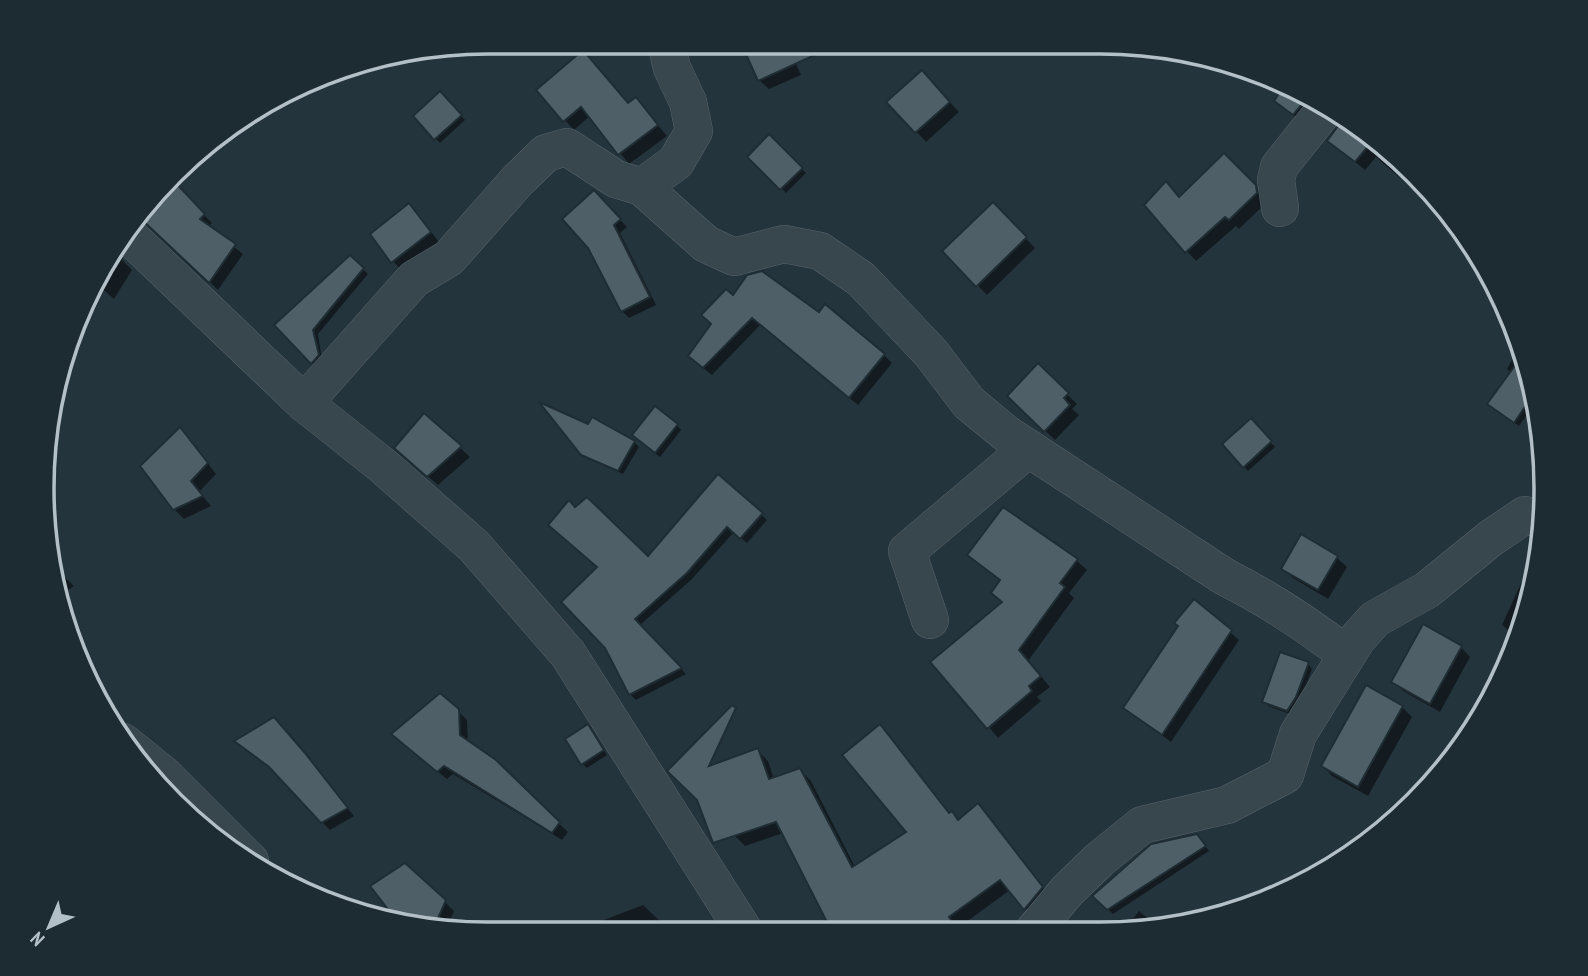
<svg xmlns="http://www.w3.org/2000/svg" width="1588" height="976" font-family="'PT Sans Narrow',sans-serif">
  <style>
    .shadow { fill: #0007 }
    .building { fill: #4e5f68; stroke: #1f2d34; stroke-width: 2 }
    .lines { fill: none; stroke-linecap: round; stroke-linejoin: round }
    .minor-casing { stroke: #56636b; stroke-width: 38 }
    .minor { stroke: #38464d; stroke-width: 37 }
    .rim { fill: none; stroke: #b4c0c8; stroke-width: 3.5 }
  </style>
  <rect width="100%" height="100%" fill="#24343d"/>
  <!-- shadow -->
  <g class="shadow">
    <polygon points="743,43 787,44 801,75 769,89 759,80"/>
    <polygon points="931,82 959,112 926,142 889,102"/>
    <polygon points="1286,85 1313,100 1299,119 1279,104"/>
    <polygon points="538,91 629,105 636,99 667,136 629,164 590,116 574,130"/>
    <polygon points="440,94 465,120 440,143 415,116"/>
    <polygon points="1345,119 1371,134 1405,172 1400,178 1376,157 1365,170 1329,141"/>
    <polygon points="769,137 806,173 786,193 749,157"/>
    <polygon points="1224,155 1265,197 1266,203 1239,229 1236,226 1196,261 1187,251 1180,198"/>
    <polygon points="172,182 212,223 209,227 243,254 218,290 150,225 137,219"/>
    <polygon points="594,192 627,227 620,233 656,305 629,318 622,311"/>
    <polygon points="993,205 1035,248 987,295 944,251"/>
    <polygon points="418,215 439,242 402,271 393,261"/>
    <polygon points="112,250 132,270 114,299 96,283"/>
    <polygon points="350,257 368,274 318,334 322,360 316,367 277,325"/>
    <polygon points="733,298 819,314 884,355 892,363 858,405 761,324 712,375 698,364 713,324"/>
    <polygon points="1516,352 1534,405 1519,426 1494,408 1511,373 1507,369"/>
    <polygon points="1038,366 1077,404 1072,409 1079,415 1055,440 1009,396"/>
    <polygon points="425,415 470,457 438,485 406,457"/>
    <polygon points="1251,420 1275,447 1248,471 1225,444"/>
    <polygon points="677,425 681,430 660,457 638,440"/>
    <polygon points="189,439 216,474 199,492 211,506 184,519 174,509"/>
    <polygon points="634,442 639,447 623,474 588,459 582,454"/>
    <polygon points="718,477 767,520 747,543 734,532 692,579 639,626 686,674 636,700 630,694 607,647 648,559"/>
    <polygon points="1003,509 1077,561 1087,570 1069,593 1074,598 1028,661 1050,687 1037,697 1041,701 998,738 933,662 1003,603 993,593 1002,581 969,555"/>
    <polygon points="1301,537 1337,558 1347,567 1328,599 1293,578 1283,568"/>
    <polygon points="55,568 74,586 60,596"/>
    <polygon points="1521,583 1532,588 1531,603 1515,636 1502,625"/>
    <polygon points="1194,601 1239,640 1171,742 1126,708"/>
    <polygon points="1461,647 1470,657 1440,712 1403,691 1393,682"/>
    <polygon points="1308,664 1312,669 1300,702 1292,715 1268,706 1264,701"/>
    <polygon points="1402,707 1412,717 1368,796 1332,776 1323,766"/>
    <polygon points="458,711 467,720 468,743 495,762 568,832 562,840 453,774 447,779 402,742"/>
    <polygon points="281,726 354,816 330,830 322,822"/>
    <polygon points="880,726 950,814 959,821 978,806 989,816 1052,899 1035,919 1010,890 958,928 961,932 834,932 783,833 745,846 734,835 757,750 768,761 774,779 800,770 811,781 855,867 909,832"/>
    <polygon points="592,731 607,755 587,768 582,764"/>
    <polygon points="1201,840 1209,851 1113,914 1094,896"/>
    <polygon points="373,886 444,901 454,911 446,930 430,930 400,922"/>
    <polygon points="643,905 662,923 666,931 575,931"/>
    <polygon points="1139,911 1159,927 1122,933"/>
  </g>
  <!-- building -->
  <g class="building">
    <polygon points="741,43 754,44 839,44 758,81"/>
    <polygon points="583,50 628,103 636,97 658,125 618,155 581,107 563,122 536,90"/>
    <polygon points="922,70 950,102 915,133 886,102"/>
    <polygon points="1285,84 1308,97 1293,115 1274,101"/>
    <polygon points="440,91 462,115 434,140 413,116"/>
    <polygon points="1344,118 1375,138 1355,162 1327,141"/>
    <polygon points="769,134 803,168 780,190 747,157"/>
    <polygon points="1224,153 1256,185 1257,193 1229,220 1225,217 1185,253 1144,205 1166,181 1179,197"/>
    <polygon points="173,180 205,214 200,219 236,244 209,283 139,217"/>
    <polygon points="594,190 621,219 614,225 650,297 621,312 588,248 562,219"/>
    <polygon points="993,202 1027,237 976,287 942,251"/>
    <polygon points="409,203 431,232 391,263 370,234"/>
    <polygon points="350,255 364,268 313,330 319,355 311,364 274,325"/>
    <polygon points="762,271 819,312 825,304 885,354 849,398 752,318 703,368 688,356 711,324 701,315 726,289 733,295 747,275"/>
    <polygon points="1519,360 1531,398 1514,423 1487,404"/>
    <polygon points="1038,363 1069,393 1064,398 1070,405 1044,432 1007,396"/>
    <polygon points="539,402 588,424 592,417 635,441 618,471 581,455"/>
    <polygon points="655,406 678,424 655,453 632,435"/>
    <polygon points="424,413 462,446 427,477 394,448"/>
    <polygon points="1251,418 1272,441 1243,468 1222,444"/>
    <polygon points="180,427 208,463 191,481 203,496 173,510 140,466"/>
    <polygon points="718,474 763,513 740,539 727,527 687,573 635,619 682,668 629,695 605,648 561,602 597,567 548,525 569,500 575,507 587,497 648,556"/>
    <polygon points="1003,507 1078,559 1060,583 1065,587 1019,650 1041,676 1029,686 1032,691 987,729 930,662 1002,602 991,593 1000,580 967,555"/>
    <polygon points="1301,534 1338,556 1318,590 1281,569"/>
    <polygon points="1194,599 1232,630 1162,735 1123,708 1178,626 1174,623"/>
    <polygon points="1423,624 1462,646 1430,704 1391,682"/>
    <polygon points="1280,652 1309,662 1296,697 1287,711 1262,702"/>
    <polygon points="1366,685 1403,706 1358,787 1321,766"/>
    <polygon points="440,693 459,709 460,735 496,760 560,822 552,833 444,766 437,772 391,734"/>
    <polygon points="732,705 736,708 709,766 758,748 769,779 800,768 852,867 906,832 842,755 880,724 949,813 952,811 958,820 978,803 1043,887 1024,910 1000,880 949,917 960,932 832,932 776,822 713,843 697,800 667,771"/>
    <polygon points="274,717 305,753 348,808 321,823 269,767 234,741"/>
    <polygon points="588,724 604,750 581,765 565,739"/>
    <polygon points="1197,834 1206,846 1107,910 1092,896 1151,844"/>
    <polygon points="405,863 446,900 433,930 397,921 370,886"/>
  </g>
  <g class="lines">
    <defs>
      <g id="minor">
        <polyline points="642,187 676,162 694,131 688,102 672,68 666,43"/>
        <polyline points="1280,208 1276,180 1279,167 1326,108"/>
        <polyline points="125,232 304,403 383,466 474,546 568,654 744,931"/>
        <path d="M304,403L414,279L449,258L518,180L546,153L567,147L616,179L642,187L706,244L734,257L784,244L820,251L861,279L931,353L969,403L1008,435L1225,577C1269,599 1308,625 1347,655"/>
        <polyline points="930,620 907,551 1028,449"/>
        <polyline points="123,742 164,775 250,861"/>
        <polyline points="1032,933 1067,891 1100,859 1142,825 1227,805 1285,775 1298,734 1357,639 1375,619 1427,590 1491,538 1525,515 1536,518"/>
      </g>
    </defs>
    <!-- minor casing -->
    <use href="#minor" class="minor-casing"/>
    <!-- minor -->
    <use href="#minor" class="minor"/>
  </g>
  <!-- crop -->
  <path d="M0 0H1588V976H0ZM488 54H1100A434 434 0 0 1 1534 488V488A434 434 0 0 1 1100 922H488A434 434 0 0 1 54 488V488A434 434 0 0 1 488 54Z" fill="#1d2b32" fill-rule="evenodd"/>
  <path class="rim" d="M488 54H1100A434 434 0 0 1 1534 488V488A434 434 0 0 1 1100 922H488A434 434 0 0 1 54 488V488A434 434 0 0 1 488 54Z"/>
  <!-- north arrow -->
  <g transform="translate(49 927) rotate(224)" stroke="#1d2b32" stroke-width="5" paint-order="stroke">
  <path d="M0-5L12 26L0 18L-12 26Z" fill="#b4c0c8"/>
  <text y="-10" font-size="19" font-weight="bold" text-anchor="middle" fill="#b4c0c8">N</text>
  </g>
</svg>
